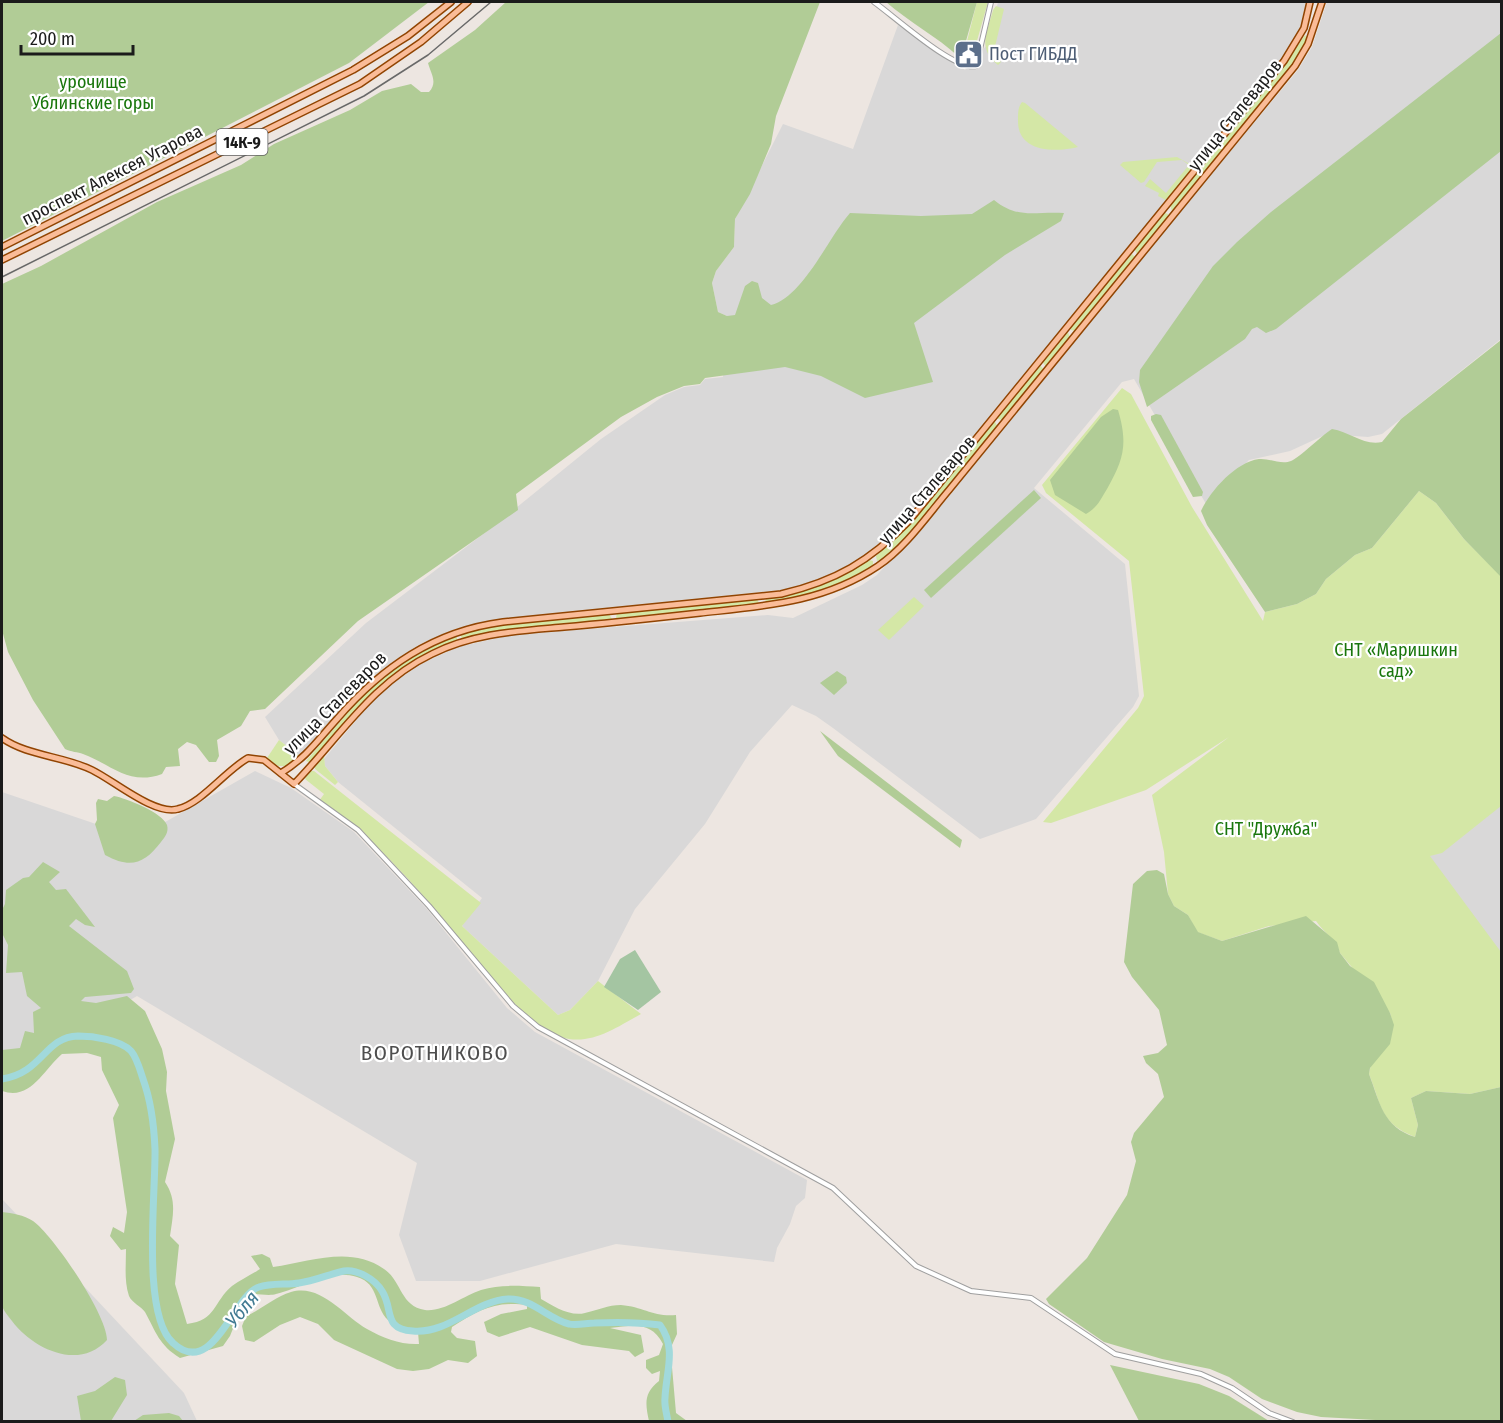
<svg xmlns="http://www.w3.org/2000/svg" width="1503" height="1423" font-family="'Fira Sans Condensed',sans-serif">
  <style>
    .residential { fill: #d9d8d8 }
    .grass { fill: #d4e7a6 }
    .forest { fill: #b1cc96 }
    .cemetery { fill: #a4c5a2 }
    .lines { fill: none; stroke-linecap: round; stroke-linejoin: round }
    .river { stroke: #a1d9db; stroke-width: 7 }
    .minor-casing { stroke: #9f9f9f; stroke-width: 6 }
    .major-casing { stroke: #914402; stroke-width: 8 }
    .minor { stroke: #fff; stroke-width: 4 }
    .major { stroke: #fabc98; stroke-width: 5 }
    .tram { stroke: #696969; stroke-width: 1.5 }
    .labels { text-anchor: middle; dominant-baseline: central; stroke-width: 4.5; stroke-linejoin: round; paint-order: stroke }
    .shield { fill: #fff; stroke: #5f5f5f; stroke-width: 1.5 }
    .shield-label { font-size: 16px; font-weight: bold; fill: #1b1b1b }
    .service-label { font-size: 18px; fill: #4e5e75; stroke: #fff; text-anchor: start }
    .park-label { font-size: 18px; fill: #19760c; stroke: #fff }
    .street-label { font-size: 18px; fill: #1b1b1b; stroke: #fff }
    .water-label { font-size: 20px; font-style: italic; fill: #417a92; stroke: #fff }
    .quarter-label { font-size: 21px; letter-spacing: 1.5px; fill: #4e4e4e; stroke: #fff }
  </style>
  <rect width="100%" height="100%" fill="#ede6e1"/>
  <!-- residential -->
  <g class="residential">
    <polygon points="998,2 1306,2 1300,28 1281,60 910,514 871,552 828,577 805,586 781,590 501,619 455,629 420,644 385,667 356,693 301,757 279,740 265,717 366,623 495,525 601,439 665,395 684,387 700,385 705,379 723,377 727,316 718,312 712,283 716,271 734,247 735,219 783,124 853,149 898,25 965,70 988,44"/>
    <polygon points="1327,2 1501,2 1501,339 1382,434 1368,437 1327,434 1290,451 1249,460 1206,504 1134,379 1122,382 1034,488 1125,564 1139,696 1133,707 1036,819 980,839 833,728 816,716 792,705 750,752 705,824 635,909 598,981 570,1010 558,1015 462,926 482,898 338,782 325,766 324,759 369,705 394,682 423,663 458,647 511,635 768,615 793,618 862,585 877,575 947,499 1078,335 1298,70 1312,47"/>
    <polygon points="255,771 291,788 354,832 426,908 507,1008 535,1032 807,1180 805,1198 796,1206 790,1224 777,1248 774,1262 616,1244 480,1281 416,1281 399,1235 417,1163 137,996 2,1076 2,792 137,838"/>
    <polygon points="1501,801 1501,955 1426,856"/>
    <polygon points="2,1199 184,1393 197,1421 2,1421"/>
  </g>
  <!-- grass -->
  <g class="grass">
    <polygon points="977,2 988,2 971,62 972,51 965,49"/>
    <path d="M996,6L1007,10L1004,9L993,55L1001,62L998,65C977,48 987,33 993,10Z"/>
    <polygon points="1305,35 1308,40 1295,62 1172,211 1170,205 1287,61"/>
    <path d="M1022,102L1025,103L1078,147C1054,153 1017,152 1018,120C1018,113 1018,107 1022,102Z"/>
    <polygon points="1177,157 1195,167 1166,200 1158,196 1159,193 1145,186 1150,179 1166,193 1189,165 1182,160 1157,162 1144,182 1141,183 1120,165 1123,162"/>
    <polygon points="1165,213 1168,214 1167,219 1137,254 1134,248"/>
    <polygon points="1132,254 1135,257 1134,261 1076,331 1071,330 1070,327"/>
    <polygon points="1068,332 1070,338 1046,367 1042,361"/>
    <polygon points="1040,365 1044,370 1003,420 998,419 998,415"/>
    <path d="M1122,388L1131,394L1192,507L1263,621L1265,612L1297,604L1316,594L1326,579L1355,555L1372,548L1419,491L1436,503L1464,539L1502,577L1501,806L1442,853L1430,856L1501,952V1087L1470,1094L1426,1091L1411,1098L1418,1125L1415,1137C1380,1123 1382,1107 1369,1074C1372,1048 1401,1048 1390,1013L1340,953C1336,939 1324,933 1316,921L1269,926L1222,941L1197,932L1188,915L1174,906L1168,894L1164,852L1152,795L1229,737L1146,790L1051,823L1043,822L1138,708L1144,696L1129,561L1046,493L1042,485Z"/>
    <path d="M992,422H995L998,427C977,452 902,555 877,561L876,556L910,524Z"/>
    <path d="M869,560L873,561V566C831,591 813,596 765,603L766,598C804,591 836,581 869,560Z"/>
    <polygon points="914,597 924,606 889,640 878,630"/>
    <polygon points="757,599 760,605 616,618 617,613"/>
    <polygon points="609,614 612,619 610,621 489,633 462,639 460,634 489,626"/>
    <path d="M457,635V640C389,670 358,707 311,763L306,761L371,686L411,655Z"/>
    <polygon points="279,740 301,757 289,766 278,766 267,758"/>
    <polygon points="324,755 325,766 338,782 335,785 315,769 315,765"/>
    <path d="M309,771H314L481,903L462,926L558,1015L570,1010L598,981L641,1014C619,1026 595,1043 569,1039C525,1033 456,934 427,900C394,863 361,827 319,801L324,794L305,779Z"/>
  </g>
  <!-- forest -->
  <g class="forest">
    <polygon points="2,2 429,2 349,63 2,241"/>
    <path d="M506,2H820L776,116L771,144L750,194L735,219L734,247L716,271L712,283L718,312L727,316L735,315L745,286L752,281L758,283L762,298L771,305C803,297 828,238 850,213L921,216L972,214L994,200C1019,220 1035,211 1064,213L1061,221L1005,255L914,323L933,382L865,398L821,376L785,367L705,378L700,384L684,386L657,397L621,417L516,494L518,510L358,621L265,709L250,711L241,726L217,740L219,756L216,762H209L196,745L187,742L178,749L180,766L166,767L162,774C129,786 112,765 83,754C78,752 71,752 65,749L33,700L8,652L2,630V284L41,266L157,202L241,165L274,144L350,110L382,91L411,84L421,92H429C438,82 431,74 428,63L475,30Z"/>
    <path d="M886,2H977L962,55L959,57C936,36 909,22 886,2Z"/>
    <polygon points="1501,33 1501,151 1276,329 1266,333 1257,327 1252,329 1245,339 1147,407 1139,382 1140,370 1213,266 1237,242 1271,212"/>
    <path d="M1501,340V577L1464,539L1436,503L1419,491L1372,548L1355,555L1326,579L1316,594L1297,604L1265,612L1207,525L1201,511C1210,491 1236,462 1259,459C1269,458 1281,465 1291,461C1299,458 1321,436 1332,429C1350,432 1364,446 1382,442L1401,419Z"/>
    <path d="M1113,409L1118,410C1128,444 1124,459 1107,489C1100,500 1098,507 1086,514L1055,495L1050,480L1101,417Z"/>
    <polygon points="1156,414 1161,415 1203,492 1202,496 1193,497 1151,420 1151,416"/>
    <polygon points="1034,490 1041,498 931,598 924,590"/>
    <polygon points="837,671 846,677 847,683 834,695 820,683"/>
    <polygon points="820,731 962,840 960,848 838,756"/>
    <path d="M114,796C126,798 163,813 167,825C169,832 165,837 161,842C144,864 131,869 105,855L95,824L97,820L96,803L98,799L107,801Z"/>
    <path d="M43,862L60,872L49,882L56,890L66,889L95,927L85,925L76,919L69,926L127,971L134,989L131,993L85,997L81,1001L96,1003L127,996L145,1011L162,1049L167,1072L166,1091L175,1139L165,1182C177,1200 173,1215 170,1236L179,1245L175,1284L187,1324C217,1320 213,1302 232,1286C240,1280 251,1275 260,1269L251,1256L262,1254L270,1258L273,1267C310,1262 350,1245 384,1269C402,1281 400,1306 425,1310C444,1312 463,1296 481,1290C500,1284 520,1286 540,1287L541,1299C553,1306 570,1317 585,1313C598,1310 608,1305 621,1305C644,1307 653,1317 676,1315L677,1334L672,1345V1367L676,1413L687,1421H649C645,1403 644,1393 659,1381L660,1371L652,1374L646,1368V1360L659,1355L663,1344C651,1321 634,1325 610,1328L641,1335L644,1352L635,1357L629,1351L582,1345L530,1327L499,1337L487,1332L484,1322L501,1314L527,1309V1305C494,1301 479,1310 452,1327L451,1332L457,1338L475,1341L477,1356L468,1363L448,1360L429,1369L413,1371L397,1369L334,1340L318,1324L300,1317L280,1325L254,1342L245,1340L242,1326L246,1316C261,1310 274,1297 291,1292C321,1283 344,1316 367,1329C383,1338 401,1345 419,1344L418,1332C408,1330 396,1328 388,1320C374,1307 380,1284 357,1277C330,1268 301,1288 276,1294C270,1296 260,1294 253,1294L240,1311L230,1336L223,1346L180,1358C159,1345 156,1332 145,1312C141,1306 132,1303 129,1296C124,1281 126,1265 126,1249L121,1250L110,1236L113,1227L124,1233L127,1212L113,1118L119,1105L102,1070L101,1057L87,1053L62,1054C43,1070 31,1101 2,1091V1050L20,1048L25,1031L34,1033L33,1012L41,1008L27,996L22,972L6,973L8,945L2,933V910L5,904L6,890L23,878L29,877Z"/>
    <path d="M1157,870L1164,874L1168,894L1174,906L1188,915L1198,932L1222,941L1306,916L1337,942L1340,953L1350,966L1374,982L1390,1013L1394,1025L1390,1044L1370,1068L1369,1074C1380,1103 1383,1127 1415,1137L1418,1125L1411,1098L1426,1091L1470,1094L1501,1087V1421L1411,1422L1321,1417L1297,1412L1262,1399L1229,1377L1210,1369L1162,1359L1104,1342L1049,1304L1046,1299L1087,1258L1127,1195L1136,1161L1131,1142L1134,1133L1164,1097L1158,1074L1146,1063L1143,1056L1158,1053L1167,1045L1159,1010L1132,977L1124,962L1133,884L1147,871Z"/>
    <path d="M2,1212C12,1213 24,1215 33,1221C54,1236 107,1315 107,1340C79,1371 33,1349 12,1321C8,1316 3,1310 2,1305C0,1283 1,1236 2,1212Z"/>
    <polygon points="1110,1365 1199,1384 1229,1396 1269,1421 1139,1421"/>
    <polygon points="115,1377 125,1380 127,1395 111,1421 81,1421 77,1396 95,1391"/>
    <polygon points="169,1413 179,1416 183,1421 134,1421 143,1415"/>
  </g>
  <!-- cemetery -->
  <polygon class="cemetery" points="635,950 661,992 638,1010 604,987 620,959"/>
  <g class="lines">
    <!-- river -->
    <path class="river" d="M2,1079C43,1073 44,1037 78,1036C93,1036 121,1040 131,1051C137,1058 140,1070 143,1079C151,1101 154,1125 155,1149C156,1192 141,1315 173,1343C213,1380 233,1295 259,1287C271,1283 287,1285 299,1283C315,1281 329,1274 344,1271C357,1269 375,1279 382,1291C394,1309 382,1329 413,1331C449,1334 474,1301 508,1299C532,1298 548,1319 569,1324C576,1326 587,1323 594,1323C616,1322 638,1322 660,1325C677,1348 666,1372 665,1398C664,1406 667,1414 668,1422"/>
    <defs>
      <g id="minor">
        <path d="M874,2C894,16 954,71 976,66"/>
        <polyline points="977,62 991,2"/>
        <polyline points="294,784 358,830 429,906 513,1006 538,1027 833,1188 916,1266 971,1291 1031,1298 1115,1354 1201,1374 1232,1388 1269,1413 1293,1422"/>
      </g>
      <g id="major">
        <polyline points="2,247 353,70 408,36 451,2"/>
        <polyline points="2,260 360,84 421,42 468,2"/>
        <path d="M2,738C27,756 64,756 92,770C113,780 155,816 178,809C202,803 225,771 248,758L264,760L294,784C338,739 373,682 432,654C473,633 519,631 564,627C610,623 655,618 700,613C764,606 823,603 878,566C906,547 927,516 949,490L1295,66L1308,44L1322,2"/>
        <path d="M281,773C307,757 317,741 337,719C382,667 434,631 503,622L781,594C836,581 870,561 909,521L1284,61L1304,28L1310,2"/>
      </g>
    </defs>
    <!-- minor casing -->
    <use href="#minor" class="minor-casing"/>
    <!-- major casing -->
    <use href="#major" class="major-casing"/>
    <!-- minor -->
    <use href="#minor" class="minor"/>
    <!-- major -->
    <use href="#major" class="major"/>
    <!-- tram -->
    <polyline class="tram" points="2,277 364,96 428,55 491,2"/>
  </g>
  <!-- icons -->
  <defs>
    <symbol id="civic-square" viewBox="-11 -11 22 22"><rect x="-9" y="-9" width="18" height="18" rx="4" fill="#5c6f8a" stroke="#fff"/><path d="M-.6-6.5H3V-4.5H.6V-3L4-1V1h2V6H-6V1h2V-1L-.6-3ZM-1.2 2.5V6h2.4V2.5Z" fill="#fff"/></symbol>
  </defs>
  <g fill-rule="evenodd">
    <use href="#civic-square" x="952" y="38" width="33" height="33"/>
  </g>
  <g class="labels">
    <!-- shield labels -->
    <rect class="shield" x="216.5" y="129" width="51" height="26" rx="4.5"/>
    <g class="shield-label">
      <text x="242" y="142">14К-9</text>
    </g>
    <!-- service labels -->
    <g class="service-label">
      <text x="989" y="54">Пост ГИБДД</text>
    </g>
    <!-- park labels -->
    <g class="park-label">
      <text x="93" y="82">урочище<tspan x="93" dy="21">Ублинские горы</tspan></text>
      <text x="1396" y="650">СНТ «Маришкин<tspan x="1396" dy="21">сад»</tspan></text>
      <text x="1266" y="829">СНТ "Дружба"</text>
    </g>
    <!-- street labels -->
    <g class="street-label">
      <text transform="translate(1235 115) rotate(-51)">улица Сталеваров</text>
      <text transform="translate(112 175) rotate(-27)">проспект Алексея Угарова</text>
      <text transform="translate(927 490) rotate(-49)">улица Сталеваров</text>
      <text transform="translate(335 703) rotate(-45)">улица Сталеваров</text>
    </g>
    <!-- water labels -->
    <g class="water-label">
      <text transform="translate(242 1309) rotate(-50)">Убля</text>
    </g>
    <!-- quarter labels -->
    <g class="quarter-label">
      <text x="435" y="1053">ВОРОТНИКОВО</text>
    </g>
  </g>
  <!-- border -->
  <rect width="1503" height="1423" fill="none" stroke="#1b1b1b" stroke-width="6"/>
  <!-- scale -->
  <path d="M21 45v9h112v-9" fill="none" stroke="#1b1b1b" stroke-width="3"/>
  <text x="30" y="45" font-size="18" fill="#1b1b1b" stroke="#ffffff" stroke-width="4.5" paint-order="stroke">200 m</text>
</svg>
